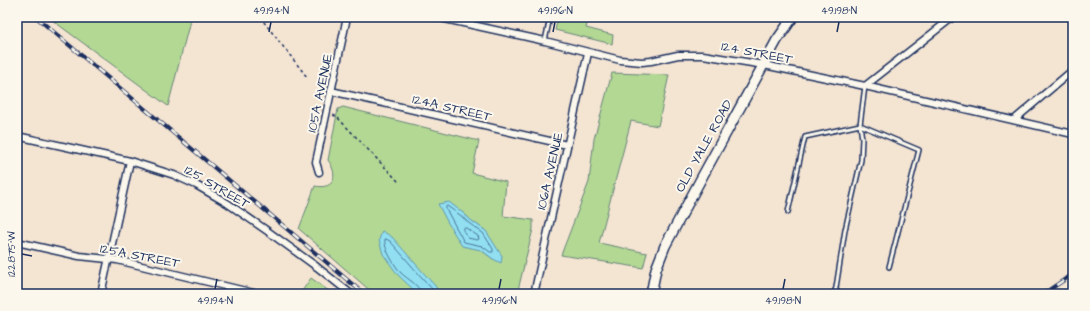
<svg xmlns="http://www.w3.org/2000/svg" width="1090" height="311" font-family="'Architects Daughter',sans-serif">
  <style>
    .green { fill: #b2d893; stroke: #668478; fill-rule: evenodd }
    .water { fill: #91dff1; stroke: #6299b6 }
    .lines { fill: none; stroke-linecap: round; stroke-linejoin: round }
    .shore { stroke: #4a7599; stroke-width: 1 }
    .lane-casing { stroke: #1b2f5e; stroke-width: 6 }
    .street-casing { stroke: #1b2f5e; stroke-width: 9 }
    .secondary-casing { stroke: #1b2f5e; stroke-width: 12 }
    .path { stroke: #1b2f5e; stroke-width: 1.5; stroke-dasharray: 3 3; stroke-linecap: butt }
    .lane { stroke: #fbf7ec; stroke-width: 3 }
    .street { stroke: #fbf7ec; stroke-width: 6 }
    .secondary { stroke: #fbf7ec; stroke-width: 9 }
    .rail-casing { stroke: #1b2f5e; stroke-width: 4 }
    .rail { stroke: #fbf7ec; stroke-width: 2.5; stroke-dasharray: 8; stroke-linecap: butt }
    .ticks { fill: none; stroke: #1b2f5e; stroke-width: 1.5 }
    .labels { text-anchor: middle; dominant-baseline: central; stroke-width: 4; stroke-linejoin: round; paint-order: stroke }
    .street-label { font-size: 13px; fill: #1b2f5e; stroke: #fbf7ec }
    .neatline { fill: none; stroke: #1b2f5e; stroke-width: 1.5 }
    .ticks-label { font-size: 10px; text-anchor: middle; fill: #1b2f5e }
  </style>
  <rect width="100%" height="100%" fill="#f4e4d2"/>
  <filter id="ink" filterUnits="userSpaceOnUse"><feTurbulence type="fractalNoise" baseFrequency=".025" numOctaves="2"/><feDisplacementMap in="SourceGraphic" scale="8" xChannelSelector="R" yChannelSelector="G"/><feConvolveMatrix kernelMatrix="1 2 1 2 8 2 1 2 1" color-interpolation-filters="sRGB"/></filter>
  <g filter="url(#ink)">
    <!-- green -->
    <g class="green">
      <polygon points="48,17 191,17 168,106"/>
      <polygon points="558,17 589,17 586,28 613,35 612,44 555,30"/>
      <polygon points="612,73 669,75 658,126 631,121 599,243 647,253 643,268 561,255 589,182 594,139"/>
      <path d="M343,107L479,141L472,173L506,182L503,216L533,220V229L517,294H374L299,229L315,186C336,190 338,174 328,160L338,109ZM462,212L472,221L486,231L493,259L481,250Z"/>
      <polygon points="311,278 333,294 300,294"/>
    </g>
    <!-- water -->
    <g class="water">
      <polygon points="449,202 462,212 472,221 486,231 502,256 501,263 493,259 481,250 462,246 448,223 438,204"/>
      <polygon points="382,231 392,237 436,287 438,294 418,294 398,275 383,254 379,240"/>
    </g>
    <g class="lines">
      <!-- shore -->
      <g class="shore">
        <polygon points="447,206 460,215 470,224 483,233 493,249 493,252 490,252 482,246 464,242 446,209 446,207"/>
        <polygon points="464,228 466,228 478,236 479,239 477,240 468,238 463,230"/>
        <path d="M421,294C420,285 407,279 401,273C395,266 383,248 385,239H386L390,241L432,289L434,294"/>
      </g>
      <defs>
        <g id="lane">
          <polyline points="545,41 550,17"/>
          <polyline points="865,86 860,125 919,150 889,267"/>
          <polyline points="788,212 805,137 860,125 862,139 861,160 845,230 835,294"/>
          <polyline points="835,290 842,294"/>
        </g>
        <g id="street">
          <polyline points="436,17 545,41 620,60 642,62 651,61 678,55 703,55 764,65 865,86 1073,134"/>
          <polyline points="865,86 953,17"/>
          <polyline points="331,91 567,145"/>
          <polyline points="1014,120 1073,70"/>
          <polyline points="17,136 130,161 174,175 196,185 227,203 266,230 317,267 351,294"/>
          <polyline points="319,172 316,162 347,17"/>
          <polyline points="17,242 79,256 117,260 258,294"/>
          <polyline points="101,294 130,161"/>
          <polyline points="534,294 588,53"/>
        </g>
        <polyline id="secondary" points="651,294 656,269 665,246 702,177 777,40 793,17"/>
      </defs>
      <!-- lane casing -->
      <use href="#lane" class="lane-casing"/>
      <!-- street casing -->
      <use href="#street" class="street-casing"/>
      <!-- secondary casing -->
      <use href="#secondary" class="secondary-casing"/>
      <!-- path -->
      <g class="path">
        <polyline points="260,17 307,77"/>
        <polyline points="333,115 337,117 398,181 400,181"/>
      </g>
      <!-- lane -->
      <use href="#lane" class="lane"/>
      <!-- street -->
      <use href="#street" class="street"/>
      <!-- secondary -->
      <use href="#secondary" class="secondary"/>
      <defs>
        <g id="rail">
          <polyline points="36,17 364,294"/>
          <polyline points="1043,294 1073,274"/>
        </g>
      </defs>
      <!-- rail casing -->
      <use href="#rail" class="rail-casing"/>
      <!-- rail -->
      <use href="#rail" class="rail"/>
    </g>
  </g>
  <!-- ticks -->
  <path class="ticks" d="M269,32L271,22M553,32L555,22M837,32L839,22M22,254L32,256M215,289L217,279M499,289L501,279M783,289L785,279"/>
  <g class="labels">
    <!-- street labels -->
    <g class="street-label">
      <text transform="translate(757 53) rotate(11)">124 STREET</text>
      <text transform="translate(320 93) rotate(-78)">105A AVENUE</text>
      <text transform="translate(452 108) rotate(13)">124A STREET</text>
      <text transform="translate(704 146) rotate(-61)">OLD YALE ROAD</text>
      <text transform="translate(550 171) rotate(-77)">106A AVENUE</text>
      <text transform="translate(217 187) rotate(30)">125 STREET</text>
      <text transform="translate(140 256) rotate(11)">125A STREET</text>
    </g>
  </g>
  <!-- margin -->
  <rect width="1090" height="311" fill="none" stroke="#fbf7ec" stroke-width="44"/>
  <rect x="22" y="22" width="1046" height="267" class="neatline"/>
  <g class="ticks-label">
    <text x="271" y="14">49.194°N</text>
    <text x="555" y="14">49.196°N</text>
    <text x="839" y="14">49.198°N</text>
    <text transform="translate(11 254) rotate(-90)" y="4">122.875°W</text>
    <text x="215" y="304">49.194°N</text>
    <text x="499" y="304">49.196°N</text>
    <text x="783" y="304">49.198°N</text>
  </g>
</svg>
